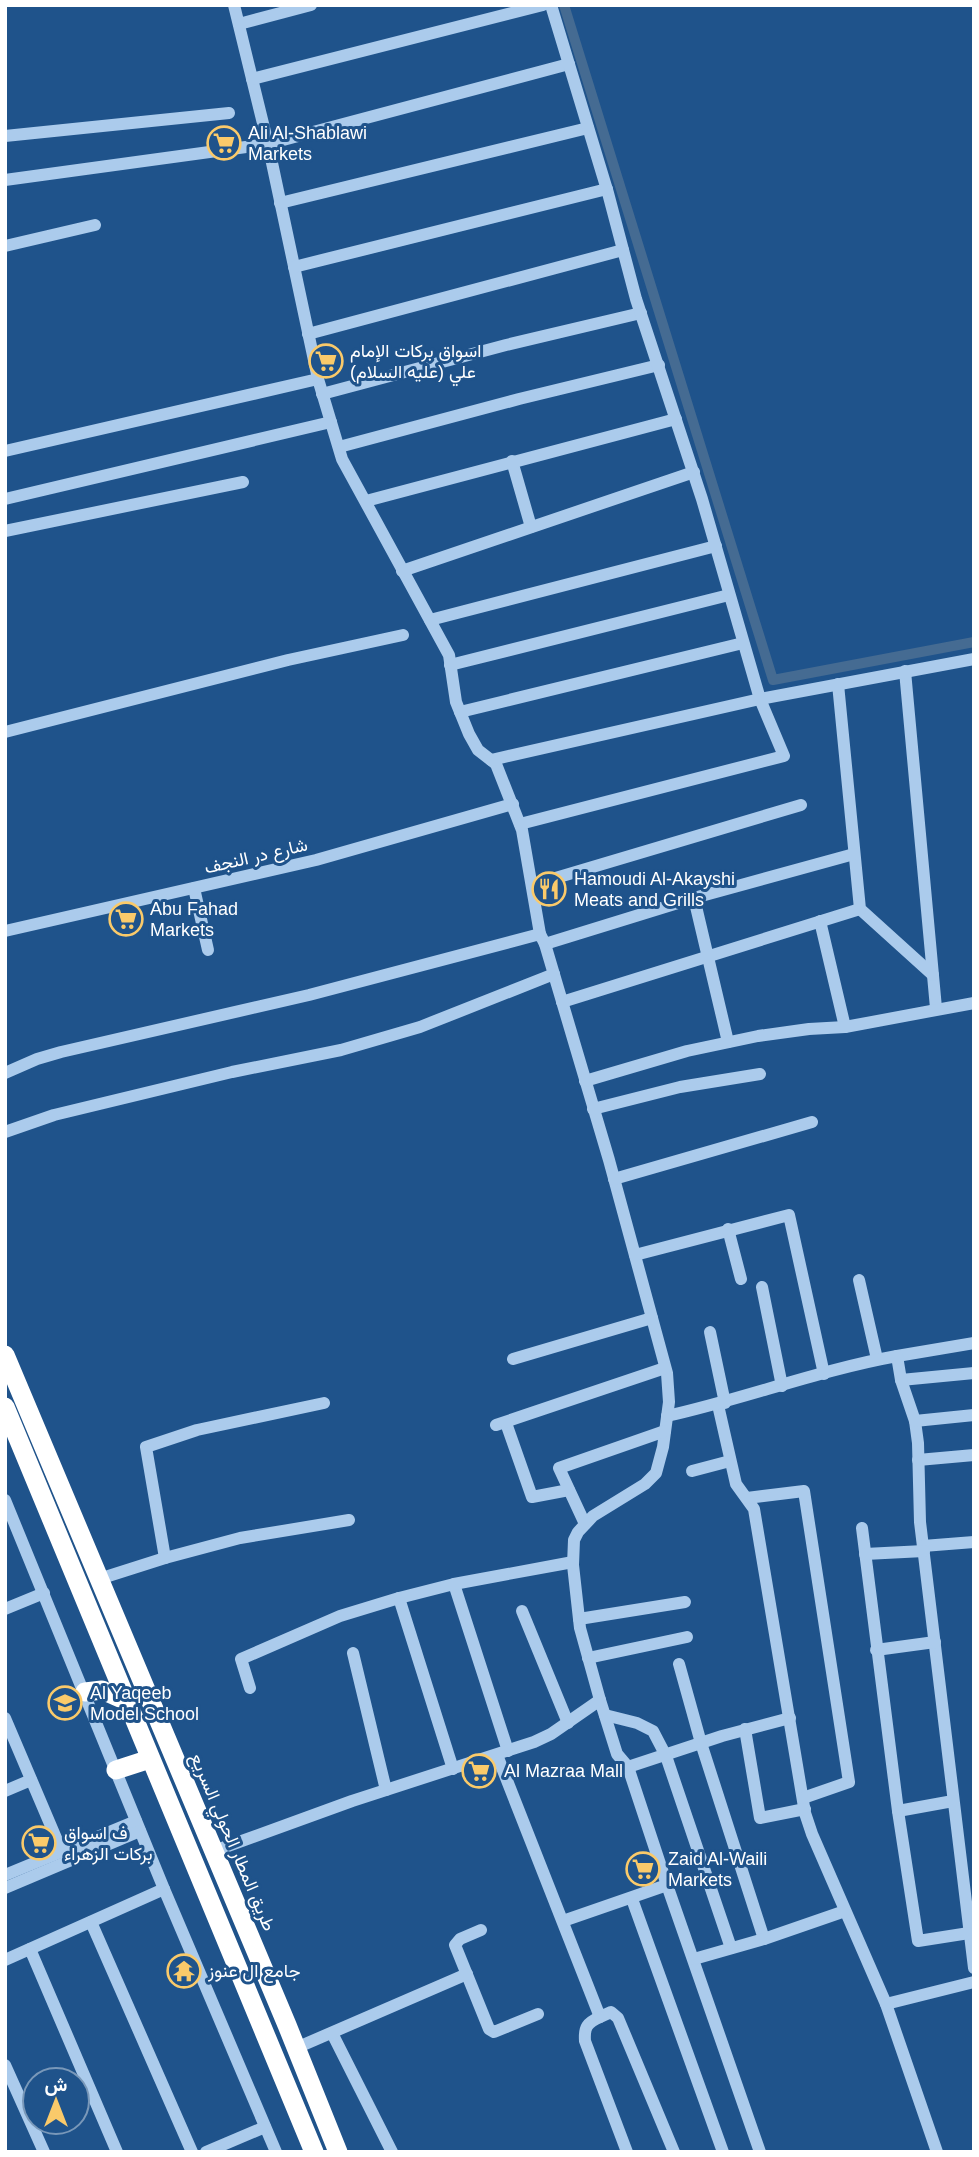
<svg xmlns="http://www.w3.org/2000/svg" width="979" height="2157" font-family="Arial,Vazirmatn,sans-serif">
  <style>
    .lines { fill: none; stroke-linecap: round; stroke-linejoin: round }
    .canal { stroke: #456b92; stroke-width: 10 }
    .minor { stroke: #abcbec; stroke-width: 12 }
    .highway { stroke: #fff; stroke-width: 19 }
    .labels { text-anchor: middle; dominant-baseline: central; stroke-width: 6; stroke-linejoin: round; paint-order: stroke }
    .poi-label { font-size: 18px; fill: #fff; stroke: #1f538b; text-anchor: start }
    .street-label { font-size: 18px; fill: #fff; stroke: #1f538b }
  </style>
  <rect width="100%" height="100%" fill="#1f538b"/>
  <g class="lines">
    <!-- canal -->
    <polyline class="canal" points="564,5 773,680 974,642"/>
    <!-- minor -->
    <g class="minor">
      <polyline points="234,5 268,144 318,379 342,459 449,655 456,702 469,734 478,750 496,764 522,830 540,934"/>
      <polyline points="239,24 311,5"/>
      <polyline points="252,79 543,5"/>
      <polyline points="5,136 229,113"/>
      <polyline points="5,180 268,144 569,64"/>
      <polyline points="280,203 588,128"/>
      <polyline points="5,246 95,225"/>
      <polyline points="294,267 607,189"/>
      <polyline points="308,334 623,250"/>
      <polyline points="322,394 506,345 641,313"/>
      <polyline points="339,447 519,399 659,365"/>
      <polyline points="5,451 318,379"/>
      <polyline points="512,461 531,527"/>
      <polyline points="5,499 331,422"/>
      <polyline points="366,501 676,419"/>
      <polyline points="5,531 243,482"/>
      <polyline points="402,571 694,472"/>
      <polyline points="430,620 716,546"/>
      <polyline points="450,665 729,595"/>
      <polyline points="905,671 936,1008"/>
      <polyline points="838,684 860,909 933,975"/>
      <polyline points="460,712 743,643"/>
      <polyline points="5,732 288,660 403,635"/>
      <polyline points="491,760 760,699 974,659"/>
      <polyline points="520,824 784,756 760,699 702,499 636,299 608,193 551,5"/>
      <polyline points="532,885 801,805"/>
      <polyline points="194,888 208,950"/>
      <polyline points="694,898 728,1042"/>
      <polyline points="820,921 845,1027"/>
      <polyline points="5,931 316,860 513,804"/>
      <polyline points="545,944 694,898 854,854"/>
      <polyline points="562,1002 860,909"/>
      <polyline points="5,1073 37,1059 61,1052 309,995 540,934 545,944 609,1160 667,1373 669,1402 663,1447 656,1473 645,1484 593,1516 578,1532 574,1540 573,1565 580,1628 600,1700"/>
      <polyline points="585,1081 687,1051 758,1036 809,1029 845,1027 974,1003"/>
      <polyline points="593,1109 680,1087 760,1074"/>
      <polyline points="5,1132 54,1115 232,1072 341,1050 420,1027 554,974"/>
      <polyline points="614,1179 812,1122"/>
      <polyline points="728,1229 741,1279"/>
      <polyline points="635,1255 789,1215 824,1374"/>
      <polyline points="859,1280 877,1359"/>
      <polyline points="762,1287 782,1386"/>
      <polyline points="710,1332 725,1403"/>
      <polyline points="897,1356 974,1343"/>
      <polyline points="513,1359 652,1318"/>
      <polyline points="901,1380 974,1373"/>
      <polyline points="718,1405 736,1484 754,1509 805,1813 812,1834 886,2004 937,2152"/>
      <path d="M667,1416C744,1399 819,1370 897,1356L901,1380L915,1421L918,1443L920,1522L974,1968"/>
      <polyline points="915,1421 974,1415"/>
      <polyline points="506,1423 532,1497 569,1490"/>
      <polyline points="496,1425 665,1368"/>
      <polyline points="918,1460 974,1455"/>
      <polyline points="692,1471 730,1461"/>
      <polyline points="747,1498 804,1491 849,1782 803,1798"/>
      <polyline points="5,1500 164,1889 276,2152"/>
      <polyline points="585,1524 559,1468 665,1431"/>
      <polyline points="862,1528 898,1811 918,1941 969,1933"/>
      <polyline points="923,1546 974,1542"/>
      <polyline points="865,1554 924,1551"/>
      <polyline points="165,1558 146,1447 197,1430 324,1403"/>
      <polyline points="99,1579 165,1558 240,1538 349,1520"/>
      <polyline points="454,1584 508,1751"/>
      <polyline points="399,1598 453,1769"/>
      <polyline points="5,1609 44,1593"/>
      <polyline points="522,1611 568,1723"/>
      <polyline points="579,1619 685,1602"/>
      <polyline points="876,1650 935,1642"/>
      <polyline points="353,1653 386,1790"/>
      <polyline points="588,1658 687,1637"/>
      <polyline points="679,1664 701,1743 764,1939"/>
      <polyline points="250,1688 241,1659 340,1616 399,1598 454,1584 573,1562"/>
      <polyline points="605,1715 637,1723 653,1731 666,1756 731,1948"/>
      <polyline points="5,1718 62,1852"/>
      <polyline points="745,1729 760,1818 805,1809"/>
      <polyline points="497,1755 600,2017 611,2012 618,2018 674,2152"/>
      <polyline points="628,1767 667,1885 760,2152"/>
      <polyline points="5,1791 31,1780"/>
      <polyline points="898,1811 953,1801"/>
      <polyline points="214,1851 352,1801 534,1742 551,1734 600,1700 617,1754 628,1767 722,1736 790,1718"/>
      <polyline points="5,1875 136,1821"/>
      <polyline points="5,1888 140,1831"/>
      <polyline points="632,1899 723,2152"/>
      <polyline points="563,1921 667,1885"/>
      <polyline points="91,1922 192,2152"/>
      <polyline points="481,1930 460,1939 455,1945 489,2029 494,2032 538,2014"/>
      <polyline points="30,1949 117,2152"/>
      <polyline points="694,1959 764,1939 845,1911"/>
      <polyline points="5,1960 164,1889"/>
      <polyline points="886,2004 974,1982"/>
      <path d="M600,2017C587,2023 584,2027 585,2041L627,2152"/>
      <polyline points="332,2033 392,2152"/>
      <polyline points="296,2048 467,1974"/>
      <polyline points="5,2065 44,2152"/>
      <polyline points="206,2152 265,2127"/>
    </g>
    <!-- highway -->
    <g class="highway">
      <polyline points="5,1355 287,2025 338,2152"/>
      <polyline points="5,1407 314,2152"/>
      <polyline points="85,1692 102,1690 127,1701"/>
      <polyline points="116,1770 150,1759"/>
    </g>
  </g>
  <!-- icons -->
  <defs>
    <symbol id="supermarket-ring" viewBox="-11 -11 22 22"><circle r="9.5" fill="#1f538b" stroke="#faca6a" stroke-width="1.5"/><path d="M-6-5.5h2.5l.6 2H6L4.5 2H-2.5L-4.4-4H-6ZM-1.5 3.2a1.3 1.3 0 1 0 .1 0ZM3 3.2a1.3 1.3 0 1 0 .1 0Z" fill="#faca6a"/></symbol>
    <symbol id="restaurant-ring" viewBox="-11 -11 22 22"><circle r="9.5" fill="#1f538b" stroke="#faca6a" stroke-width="1.5"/><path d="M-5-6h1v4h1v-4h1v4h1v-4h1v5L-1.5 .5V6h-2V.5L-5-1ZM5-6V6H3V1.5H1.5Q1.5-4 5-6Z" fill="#faca6a"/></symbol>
    <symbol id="school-ring" viewBox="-11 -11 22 22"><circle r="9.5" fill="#1f538b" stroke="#faca6a" stroke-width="1.5"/><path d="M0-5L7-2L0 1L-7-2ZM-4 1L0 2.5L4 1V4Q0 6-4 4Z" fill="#faca6a"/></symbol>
    <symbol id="temple-ring" viewBox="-11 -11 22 22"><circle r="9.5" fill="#1f538b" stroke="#faca6a" stroke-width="1.5"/><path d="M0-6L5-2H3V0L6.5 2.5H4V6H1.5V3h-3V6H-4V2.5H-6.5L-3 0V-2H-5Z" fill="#faca6a"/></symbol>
  </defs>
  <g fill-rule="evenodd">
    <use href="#supermarket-ring" x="205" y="124" width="38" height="38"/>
    <use href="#supermarket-ring" x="307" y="342" width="38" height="38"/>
    <use href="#restaurant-ring" x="530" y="870" width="38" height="38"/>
    <use href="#supermarket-ring" x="107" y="900" width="38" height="38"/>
    <use href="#school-ring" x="46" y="1684" width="38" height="38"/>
    <use href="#supermarket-ring" x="460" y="1752" width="38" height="38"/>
    <use href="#supermarket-ring" x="20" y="1824" width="38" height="38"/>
    <use href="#supermarket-ring" x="624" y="1850" width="38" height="38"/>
    <use href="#temple-ring" x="165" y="1952" width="38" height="38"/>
  </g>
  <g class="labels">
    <!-- poi labels -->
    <g class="poi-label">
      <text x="248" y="133">Ali Al-Shablawi<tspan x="248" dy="21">Markets</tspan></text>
      <text x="350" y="351">اسواق بركات الإمام<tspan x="350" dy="21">علي (عليه السلام)</tspan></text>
      <text x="574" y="879">Hamoudi Al-Akayshi<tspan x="574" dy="21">Meats and Grills</tspan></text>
      <text x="150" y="909">Abu Fahad<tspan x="150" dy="21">Markets</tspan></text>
      <text x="90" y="1693">Al Yaqeeb<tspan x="90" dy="21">Model School</tspan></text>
      <text x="504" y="1771">Al Mazraa Mall</text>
      <text x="64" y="1833">ف اسواق<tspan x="64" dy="21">بركات الزهراء</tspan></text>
      <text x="668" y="1859">Zaid Al-Waili<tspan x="668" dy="21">Markets</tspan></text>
      <text x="208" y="1971">جامع ال عنوز</text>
    </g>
    <!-- street labels -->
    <g class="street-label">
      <text transform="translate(256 856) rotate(-13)">شارع در النجف</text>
      <text transform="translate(233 1842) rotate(67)">طريق المطار الحولي السريع</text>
    </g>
  </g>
  <!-- border -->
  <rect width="979" height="2157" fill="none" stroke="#ffffff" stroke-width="14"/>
  <!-- north arrow -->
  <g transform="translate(56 2101)"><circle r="33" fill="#1f538b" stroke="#7998b9" stroke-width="2"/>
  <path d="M0-5L12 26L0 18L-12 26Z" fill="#faca6a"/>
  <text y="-10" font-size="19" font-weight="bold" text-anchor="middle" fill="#ffffff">ش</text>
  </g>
</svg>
